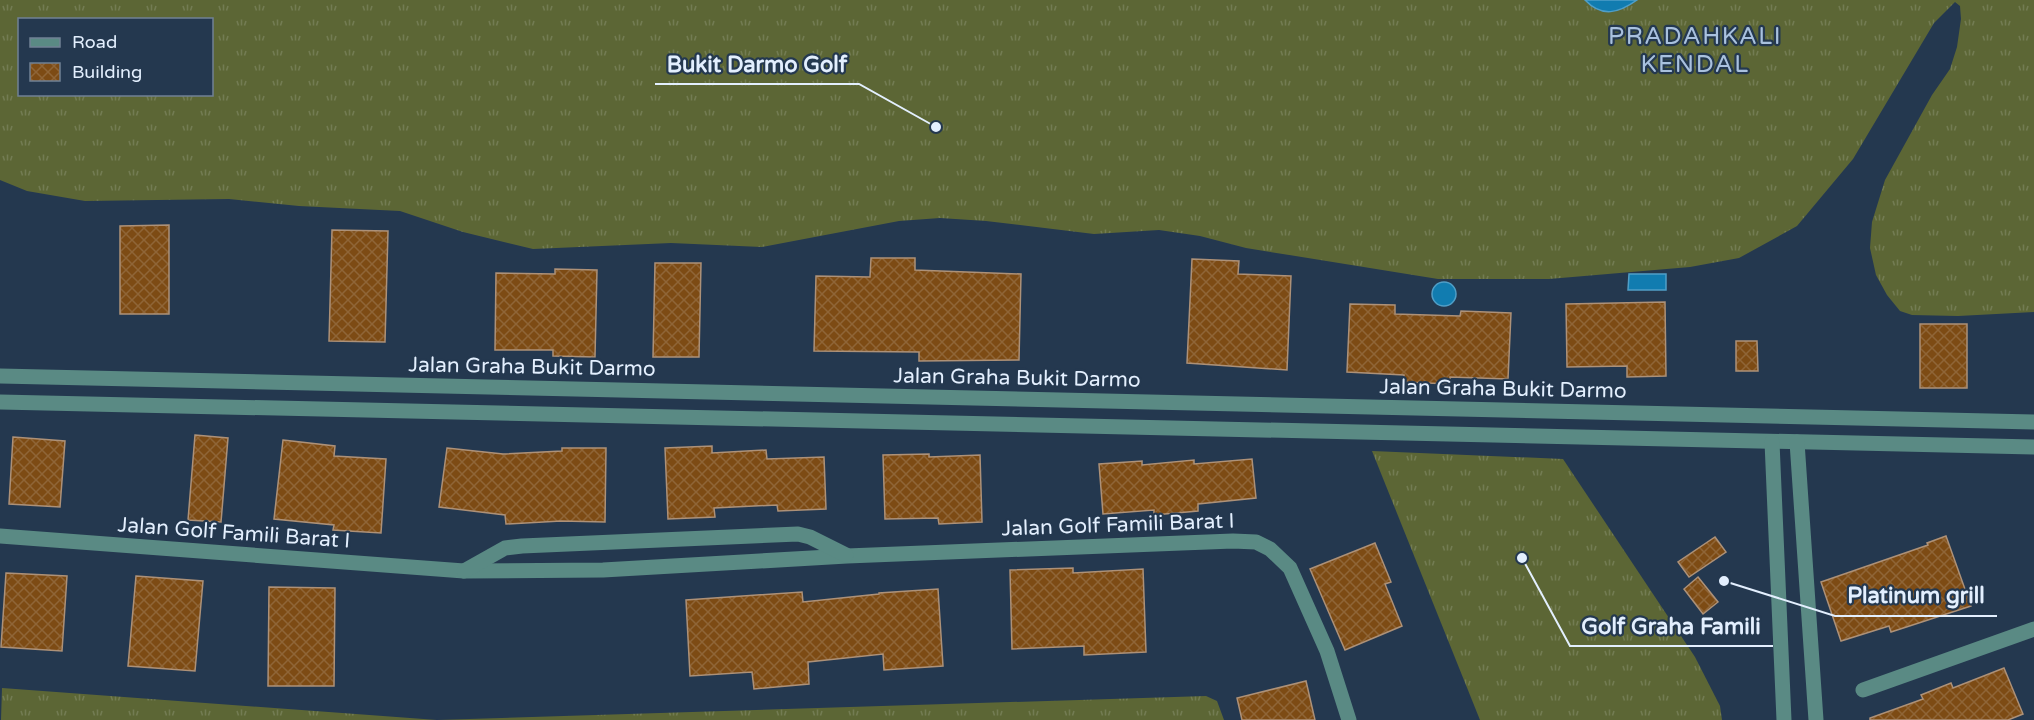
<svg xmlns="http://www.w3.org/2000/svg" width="2034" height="720" font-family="'Varela Round',sans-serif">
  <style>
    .grass { fill: url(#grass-tufts); fill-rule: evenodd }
    .water { fill: #117cb0; stroke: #509ec7; stroke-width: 1.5 }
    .building { fill: url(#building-cross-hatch); stroke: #ad9178; stroke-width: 1.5 }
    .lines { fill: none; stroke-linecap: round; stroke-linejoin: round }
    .minor { stroke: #5a8a84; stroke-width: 15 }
    .labels { text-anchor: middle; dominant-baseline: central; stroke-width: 4.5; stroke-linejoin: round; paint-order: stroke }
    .street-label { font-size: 21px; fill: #e3effe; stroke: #24384f }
    .quarter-label { font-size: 24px; letter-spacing: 1.5px; fill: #a9c1de; stroke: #24384f }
    .leader { fill: none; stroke: #e3effe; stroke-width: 2 }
    .callout-dot { fill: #e3effe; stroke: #24384f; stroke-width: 2 }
    .callout-label { font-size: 22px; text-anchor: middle; font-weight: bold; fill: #e3effe; stroke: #24384f; stroke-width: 4.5; stroke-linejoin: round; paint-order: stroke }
  </style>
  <defs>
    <pattern id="grass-tufts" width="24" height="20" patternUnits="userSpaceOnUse" patternTransform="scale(1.5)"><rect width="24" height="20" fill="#5c6635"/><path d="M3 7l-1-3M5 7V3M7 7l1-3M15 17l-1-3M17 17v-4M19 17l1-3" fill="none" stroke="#737c53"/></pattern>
    <pattern id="building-cross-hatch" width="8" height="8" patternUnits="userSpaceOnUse" patternTransform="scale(1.5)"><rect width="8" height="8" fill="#7d4b14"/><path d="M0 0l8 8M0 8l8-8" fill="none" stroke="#8f6537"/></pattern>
  </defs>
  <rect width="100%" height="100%" fill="#24384f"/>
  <!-- grass -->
  <g class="grass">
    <path d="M0,0H2034V312L1958,316L1912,315L1900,311L1887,295L1876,275L1870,248L1872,222L1885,180L1932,95L1950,69L1957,47L1961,19L1960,6L1955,2L1934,23L1853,159L1797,226L1739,258L1690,267L1549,279H1438L1246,248L1200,236L1159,230L1094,234L986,221L940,218L899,221L762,247L671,243L533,249L463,232L400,211L299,206L229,199L85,201L27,191L0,180ZM20,20H212V94H20Z"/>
    <polygon points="1372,451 1563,459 1695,657 1720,706 1722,720 1480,720"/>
    <polygon points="2,688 437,720 1206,696 1217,701 1224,720 1,720"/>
  </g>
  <!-- water -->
  <g class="water">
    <path d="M1585,0H1637C1619,13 1602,18 1585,0Z"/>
    <polygon points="1629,274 1666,274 1666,290 1628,290"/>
    <circle cx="1444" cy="294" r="12"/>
  </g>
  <!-- building -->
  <g class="building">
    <polygon points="169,225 169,314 120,314 120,226"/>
    <polygon points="332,230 388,231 385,342 329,341"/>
    <polygon points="871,258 915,258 915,270 1021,274 1019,360 919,361 919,352 814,351 816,276 870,277"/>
    <polygon points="1192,259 1239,261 1238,274 1291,276 1287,370 1187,363"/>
    <polygon points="655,263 701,263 699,357 653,357"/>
    <polygon points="555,269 597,270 595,357 553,356 553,350 495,350 496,273 555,274"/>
    <polygon points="1665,302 1666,376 1627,377 1627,366 1567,367 1566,304"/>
    <polygon points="1350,304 1395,305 1395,314 1460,316 1461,311 1511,313 1508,379 1450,377 1450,384 1404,382 1404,375 1347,372"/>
    <rect x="1920" y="324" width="47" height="64"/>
    <polygon points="1736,341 1757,341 1758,371 1736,371"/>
    <polygon points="195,435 228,438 221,522 188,520"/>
    <polygon points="13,437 65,441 60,507 9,504"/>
    <polygon points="283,440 335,446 334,456 386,459 381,533 333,530 334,525 274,519"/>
    <polygon points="712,446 712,453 766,450 767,459 824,457 826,509 778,511 777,505 714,508 715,517 668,519 665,448"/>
    <polygon points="447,448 503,454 562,451 562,448 606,448 605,522 561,521 506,524 505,515 439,507"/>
    <polygon points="929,454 929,457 980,455 982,522 939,524 938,518 885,519 883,455"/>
    <polygon points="1252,459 1256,498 1198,504 1198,511 1154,515 1154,510 1103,514 1099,464 1142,461 1142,465 1194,460 1194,464"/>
    <polygon points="1946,536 1971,606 1891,632 1889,626 1841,641 1821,582 1928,545 1927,543"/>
    <polygon points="1715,537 1726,552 1689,577 1678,562"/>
    <polygon points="1375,543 1391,582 1385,584 1402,626 1345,650 1310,569"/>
    <polygon points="1073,568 1073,573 1143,569 1146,652 1084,655 1084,646 1012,649 1010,570"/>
    <polygon points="6,573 67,576 62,651 1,647"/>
    <polygon points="136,576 203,581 195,671 128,666"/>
    <polygon points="1698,577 1718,602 1703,614 1684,589"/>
    <polygon points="269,587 335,588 334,686 268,686"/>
    <polygon points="938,589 943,666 884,670 883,654 808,662 809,684 754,689 752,672 690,676 686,600 802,592 803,602 879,594 879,593"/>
    <polygon points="2004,668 2023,714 2008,720 1870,720 1870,718 1923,699 1921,695 1951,683 1953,688"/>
    <polygon points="1306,681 1315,720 1242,720 1237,698"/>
  </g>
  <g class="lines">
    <!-- minor -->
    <g class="minor">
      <polyline points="0,376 2034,422"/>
      <polyline points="0,402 2034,447"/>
      <polyline points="1772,442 1784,720"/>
      <polyline points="1797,442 1816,720"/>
      <polyline points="0,536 464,571 603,570 847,556 1233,541 1256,542 1270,549 1290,568 1327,651 1349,720"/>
      <polyline points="464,571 505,548 522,546 798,534 810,537 846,555"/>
      <polyline points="1863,690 2034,629"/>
    </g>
  </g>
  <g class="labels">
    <!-- street labels -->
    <g class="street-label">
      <text transform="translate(532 367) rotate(1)">Jalan Graha Bukit Darmo</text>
      <text transform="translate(1017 378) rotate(1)">Jalan Graha Bukit Darmo</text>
      <text transform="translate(1503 389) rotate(1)">Jalan Graha Bukit Darmo</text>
      <text transform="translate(1118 525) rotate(-2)">Jalan Golf Famili Barat I</text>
      <text transform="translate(234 533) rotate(4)">Jalan Golf Famili Barat I</text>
    </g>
    <!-- quarter labels -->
    <g class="quarter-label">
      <text x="1695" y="36">PRADAHKALI<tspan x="1695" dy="28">KENDAL</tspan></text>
    </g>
  </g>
  <!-- callouts -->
  <path class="leader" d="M936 127L859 84H655M1724 581L1835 616H1997M1522 558L1570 646H1773"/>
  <g class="callout-dot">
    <circle cx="936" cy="127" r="6"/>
    <circle cx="1724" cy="581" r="6"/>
    <circle cx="1522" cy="558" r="6"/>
  </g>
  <g class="callout-label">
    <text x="757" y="72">Bukit Darmo Golf</text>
    <text x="1916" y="603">Platinum grill</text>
    <text x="1671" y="634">Golf Graha Famili</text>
  </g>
  <!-- legend -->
  <rect x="18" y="18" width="195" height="78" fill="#24384f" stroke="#708195" stroke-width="1.5"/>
  <rect x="30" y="38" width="30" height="9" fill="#5a8a84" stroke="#708195" stroke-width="1.5"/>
  <text x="72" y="48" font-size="18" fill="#e3effe">Road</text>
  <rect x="30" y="63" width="30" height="18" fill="url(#building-cross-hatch)" stroke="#708195" stroke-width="1.5"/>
  <text x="72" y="78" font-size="18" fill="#e3effe">Building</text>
</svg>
